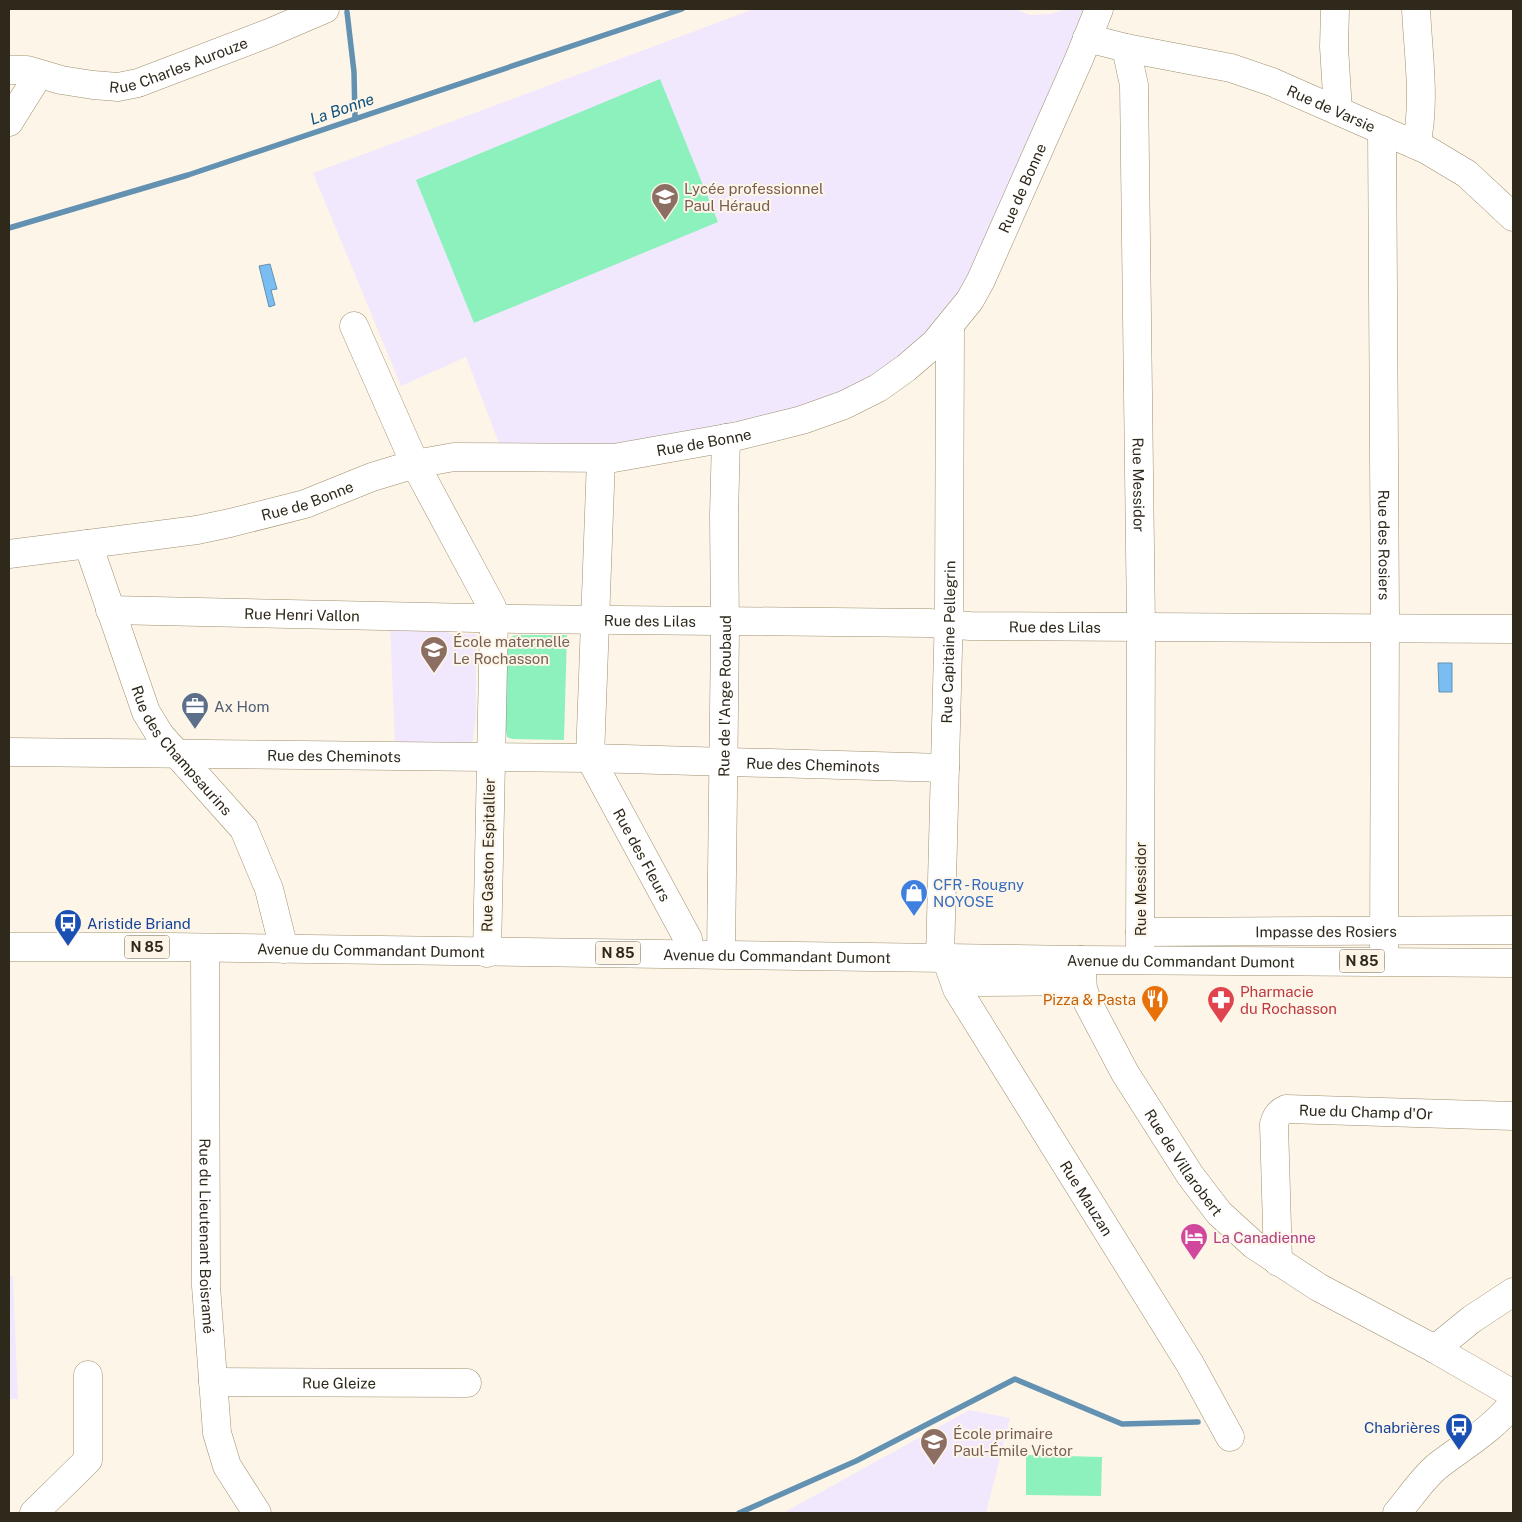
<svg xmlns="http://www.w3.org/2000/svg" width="1522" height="1522" font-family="'Public Sans',sans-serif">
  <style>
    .education { fill: #f2e8fd }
    .green { fill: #8cf1bd }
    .water { fill: #79bdf2; stroke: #6391b2 }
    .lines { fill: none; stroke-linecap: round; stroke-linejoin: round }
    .stream { stroke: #6391b2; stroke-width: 5.5 }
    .minor-casing { stroke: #9e8e6d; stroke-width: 29 }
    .major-casing { stroke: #9e8e6d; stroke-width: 29 }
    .minor { stroke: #fff; stroke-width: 28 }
    .major { stroke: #fff; stroke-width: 28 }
    .labels { text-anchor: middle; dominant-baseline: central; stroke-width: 4; stroke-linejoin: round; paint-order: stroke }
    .shield { fill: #fdf6e8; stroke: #6d6659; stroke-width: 1 }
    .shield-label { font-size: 14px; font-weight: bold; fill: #2f291c }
    .street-label { font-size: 15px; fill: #2f291c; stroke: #fdf6e8 }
    .education-label { font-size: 15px; fill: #785e54; stroke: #fdf6e8; text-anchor: start }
    .service-label { font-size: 15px; fill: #4e5e75; stroke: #fdf6e8; text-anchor: start }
    .shop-label { font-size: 15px; fill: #366cbe; stroke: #fdf6e8; text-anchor: start }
    .transit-label { font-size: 15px; fill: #164399; stroke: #fdf6e8; text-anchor: start }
    .health-label { font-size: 15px; fill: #be3a42; stroke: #fdf6e8; text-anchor: start }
    .food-label { font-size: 15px; fill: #c56008; stroke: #fdf6e8; text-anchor: end }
    .hotel-label { font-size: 15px; fill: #b23c85; stroke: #fdf6e8; text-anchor: start }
    .water-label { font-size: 16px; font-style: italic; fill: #0e517c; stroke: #fdf6e8 }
  </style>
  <rect width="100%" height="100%" fill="#fdf6e8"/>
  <!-- education -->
  <g class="education">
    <polygon points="754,9 1014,9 1030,15 1050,14 1067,9 1085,10 976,270 931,332 848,394 649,448 500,446 466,357 401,386 313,173"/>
    <polygon points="390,626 442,627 450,634 476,634 476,715 473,740 467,745 395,745"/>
    <polygon points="9,1276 13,1276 18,1399 9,1399"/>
    <polygon points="969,1410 1010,1418 986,1513 783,1513"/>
  </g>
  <!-- green -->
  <g class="green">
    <polygon points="660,79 718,222 474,323 416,180"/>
    <path d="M517,635H567L564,740L512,739L507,737L505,726L507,644C508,638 511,636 517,635Z"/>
    <polygon points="1026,1455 1102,1457 1101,1496 1026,1495"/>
  </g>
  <!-- water -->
  <g class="water">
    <polygon points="270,264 277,289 271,290 275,305 269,307 259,266"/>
    <polygon points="1438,663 1452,663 1452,692 1439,692"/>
  </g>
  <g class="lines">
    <!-- stream -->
    <g class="stream">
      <polyline points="347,12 354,72 355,119"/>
      <polyline points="9,228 188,175 682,9"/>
      <polyline points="739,1513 856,1461 1015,1379 1122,1424 1198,1422"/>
    </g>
    <defs>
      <g id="minor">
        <polyline points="1335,9 1334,47 1338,111"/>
        <path d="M1416,9C1418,52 1426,103 1416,145"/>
        <path id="s1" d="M1087,38L1126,48L1134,85L1141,626L1140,960"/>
        <path id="s2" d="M1126,48L1231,68L1272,82L1338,111L1427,150L1467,174L1513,217"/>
        <path id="s3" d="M9,70H27L61,80L93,85L118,87L138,83L269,33L325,9"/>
        <polyline points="9,122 39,74"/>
        <path id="s4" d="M1382,130L1385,616L1384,961"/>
        <polyline points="354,326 415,464 492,607 494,618 487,953"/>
        <path id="s5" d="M88,544L197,530L230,523L305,504L372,477L415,464L454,457L614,458L738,436L802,420L844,405L878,388L906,368L935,343L970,300L981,280L1079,59L1099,9"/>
        <path id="s6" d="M110,610L518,619L929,623L970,626L1513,629"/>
        <path id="s7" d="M9,752L590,758L945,768"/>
        <polyline points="590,758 601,459"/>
        <path id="s8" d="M590,758L688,939L690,954"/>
        <path id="s9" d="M1140,932L1513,930"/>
        <path id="s10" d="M205,948L206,1286L217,1433L227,1466L257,1513"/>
        <path id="s11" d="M721,954L725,630L724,515L726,438"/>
        <path id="s12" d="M940,958L949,611L950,325"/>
        <path id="s13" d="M946,958L957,989L1190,1364L1230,1437"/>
        <path id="s14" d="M1278,1262L1274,1124C1276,1116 1279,1112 1286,1109L1513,1116"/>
        <polyline points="1435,1349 1472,1319 1513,1292"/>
        <path id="s15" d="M213,1382L467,1383"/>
        <polyline points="34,1513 88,1460 88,1375"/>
        <path d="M1397,1513C1411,1497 1422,1478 1440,1464C1465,1445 1493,1429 1513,1403"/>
      </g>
      <g id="major">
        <path id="s16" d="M9,554L88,544L146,712L160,735L244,829L269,889L284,949"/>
        <path id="s17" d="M9,947H171L1081,960L1513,963"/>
        <path d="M951,958C960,970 967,977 980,982L1082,981"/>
        <path id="s18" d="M1081,960L1083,989L1088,1003L1125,1073L1190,1175L1219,1213L1254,1245L1318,1287L1435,1349L1513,1394"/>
      </g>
    </defs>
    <!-- minor casing -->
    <use href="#minor" class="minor-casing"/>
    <!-- major casing -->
    <use href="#major" class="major-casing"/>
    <!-- minor -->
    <use href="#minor" class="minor"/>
    <!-- major -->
    <use href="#major" class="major"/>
  </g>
  <!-- icons -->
  <defs>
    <symbol id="school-pin" viewBox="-11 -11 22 30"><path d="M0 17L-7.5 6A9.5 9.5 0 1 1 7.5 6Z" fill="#8d6e63" stroke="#fdf6e8"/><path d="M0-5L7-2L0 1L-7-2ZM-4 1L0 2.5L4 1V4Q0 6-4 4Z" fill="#fff"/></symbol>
    <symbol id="office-pin" viewBox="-11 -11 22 30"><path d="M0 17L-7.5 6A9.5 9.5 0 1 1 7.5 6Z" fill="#5c6f8a" stroke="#fdf6e8"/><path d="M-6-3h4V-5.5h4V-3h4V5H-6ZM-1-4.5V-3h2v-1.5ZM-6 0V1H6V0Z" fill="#fff"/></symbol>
    <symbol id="shop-pin" viewBox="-11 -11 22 30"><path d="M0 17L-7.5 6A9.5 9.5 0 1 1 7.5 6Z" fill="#3f7fe0" stroke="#fdf6e8"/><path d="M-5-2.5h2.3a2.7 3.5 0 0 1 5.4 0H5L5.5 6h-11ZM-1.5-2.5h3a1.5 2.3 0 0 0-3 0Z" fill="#fff"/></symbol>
    <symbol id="bus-pin" viewBox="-11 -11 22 30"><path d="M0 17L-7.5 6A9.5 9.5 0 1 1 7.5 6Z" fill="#1a4fb4" stroke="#fdf6e8"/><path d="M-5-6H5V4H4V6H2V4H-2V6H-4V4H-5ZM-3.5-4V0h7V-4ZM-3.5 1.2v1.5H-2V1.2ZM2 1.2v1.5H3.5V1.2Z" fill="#fff"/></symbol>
    <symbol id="restaurant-pin" viewBox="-11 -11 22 30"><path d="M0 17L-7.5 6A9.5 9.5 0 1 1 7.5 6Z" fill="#e8710a" stroke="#fdf6e8"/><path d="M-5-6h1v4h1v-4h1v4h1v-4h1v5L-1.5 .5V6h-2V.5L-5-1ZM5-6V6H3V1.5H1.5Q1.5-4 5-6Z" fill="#fff"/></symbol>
    <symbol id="pharmacy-pin" viewBox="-11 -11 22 30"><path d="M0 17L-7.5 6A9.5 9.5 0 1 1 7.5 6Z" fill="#e0444e" stroke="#fdf6e8"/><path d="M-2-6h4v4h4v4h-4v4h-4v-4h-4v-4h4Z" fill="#fff"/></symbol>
    <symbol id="hotel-pin" viewBox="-11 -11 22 30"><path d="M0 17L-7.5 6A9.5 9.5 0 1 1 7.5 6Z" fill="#d1479c" stroke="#fdf6e8"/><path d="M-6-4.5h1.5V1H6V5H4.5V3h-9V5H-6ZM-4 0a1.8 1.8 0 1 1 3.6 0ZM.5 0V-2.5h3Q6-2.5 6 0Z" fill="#fff"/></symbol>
  </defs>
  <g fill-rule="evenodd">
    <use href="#school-pin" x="649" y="181" width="32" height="43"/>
    <use href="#school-pin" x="418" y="634" width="32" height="43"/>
    <use href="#office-pin" x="179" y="690" width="32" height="43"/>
    <use href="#shop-pin" x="898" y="877" width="32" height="43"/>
    <use href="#bus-pin" x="52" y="907" width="32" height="43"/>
    <use href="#restaurant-pin" x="1139" y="983" width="32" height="43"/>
    <use href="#pharmacy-pin" x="1205" y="984" width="32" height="43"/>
    <use href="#hotel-pin" x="1178" y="1221" width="32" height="43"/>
    <use href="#bus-pin" x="1443" y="1411" width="32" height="43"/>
    <use href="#school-pin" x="918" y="1426" width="32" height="43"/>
  </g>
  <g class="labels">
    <!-- shield labels -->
    <g class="shield">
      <rect x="124.5" y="935.5" width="45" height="23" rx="4"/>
      <rect x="595.5" y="941.5" width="45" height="23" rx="4"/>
      <rect x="1339.5" y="949.5" width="45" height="23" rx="4"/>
    </g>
    <g class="shield-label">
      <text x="147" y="947">N 85</text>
      <text x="618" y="953">N 85</text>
      <text x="1362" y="961">N 85</text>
    </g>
    <!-- street labels -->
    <g class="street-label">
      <text stroke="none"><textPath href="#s3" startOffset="175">Rue Charles Aurouze</textPath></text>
      <text stroke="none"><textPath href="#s2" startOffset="215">Rue de Varsie</textPath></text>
      <text stroke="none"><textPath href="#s5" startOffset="1064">Rue de Bonne</textPath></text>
      <text stroke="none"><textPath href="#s5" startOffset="629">Rue de Bonne</textPath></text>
      <text stroke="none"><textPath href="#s1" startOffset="478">Rue Messidor</textPath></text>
      <text stroke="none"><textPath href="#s5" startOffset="224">Rue de Bonne</textPath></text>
      <text stroke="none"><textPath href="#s4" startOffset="415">Rue des Rosiers</textPath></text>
      <text stroke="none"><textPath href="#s6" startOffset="192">Rue Henri Vallon</textPath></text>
      <text stroke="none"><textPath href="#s6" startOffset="540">Rue des Lilas</textPath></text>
      <text stroke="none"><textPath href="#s6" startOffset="945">Rue des Lilas</textPath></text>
      <text stroke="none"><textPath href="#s12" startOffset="316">Rue Capitaine Pellegrin</textPath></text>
      <text stroke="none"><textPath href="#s11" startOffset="258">Rue de l'Ange Roubaud</textPath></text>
      <text stroke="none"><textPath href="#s16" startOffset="309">Rue des Champsaurins</textPath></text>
      <text stroke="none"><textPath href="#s7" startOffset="325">Rue des Cheminots</textPath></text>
      <text stroke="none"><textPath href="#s7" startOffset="804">Rue des Cheminots</textPath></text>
      <text transform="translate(488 855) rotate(-89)">Rue Gaston Espitallier</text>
      <text stroke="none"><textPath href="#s8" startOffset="110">Rue des Fleurs</textPath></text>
      <text transform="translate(1140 889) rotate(-90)">Rue Messidor</text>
      <text stroke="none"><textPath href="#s9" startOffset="186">Impasse des Rosiers</textPath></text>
      <text stroke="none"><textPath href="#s17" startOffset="362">Avenue du Commandant Dumont</textPath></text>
      <text stroke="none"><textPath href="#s17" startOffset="768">Avenue du Commandant Dumont</textPath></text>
      <text stroke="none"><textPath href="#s17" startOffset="1172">Avenue du Commandant Dumont</textPath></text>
      <text stroke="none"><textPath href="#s14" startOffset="238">Rue du Champ d'Or</textPath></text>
      <text stroke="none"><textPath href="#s18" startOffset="230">Rue de Villarobert</textPath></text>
      <text stroke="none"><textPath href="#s13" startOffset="279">Rue Mauzan</textPath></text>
      <text stroke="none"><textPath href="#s10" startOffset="288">Rue du Lieutenant Boisramé</textPath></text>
      <text stroke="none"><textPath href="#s15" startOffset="126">Rue Gleize</textPath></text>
    </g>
    <!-- education labels -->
    <g class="education-label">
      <text x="684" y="188">Lycée professionnel<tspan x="684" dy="17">Paul Héraud</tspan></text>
      <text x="453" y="641">École maternelle<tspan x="453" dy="17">Le Rochasson</tspan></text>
      <text x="953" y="1433">École primaire<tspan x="953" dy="17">Paul-Émile Victor</tspan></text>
    </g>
    <!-- service labels -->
    <g class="service-label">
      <text x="214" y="706">Ax Hom</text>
    </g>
    <!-- shop labels -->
    <g class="shop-label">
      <text x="933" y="884">CFR - Rougny<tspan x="933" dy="17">NOYOSE</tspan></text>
    </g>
    <!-- transit labels -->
    <g class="transit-label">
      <text x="87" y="923">Aristide Briand</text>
      <text x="1440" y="1427" text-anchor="end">Chabrières</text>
    </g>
    <!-- health labels -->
    <g class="health-label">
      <text x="1240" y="991">Pharmacie<tspan x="1240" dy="17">du Rochasson</tspan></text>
    </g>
    <!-- food labels -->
    <g class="food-label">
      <text x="1136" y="999">Pizza &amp; Pasta</text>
    </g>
    <!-- hotel labels -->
    <g class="hotel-label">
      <text x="1213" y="1237">La Canadienne</text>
    </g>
    <!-- water labels -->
    <g class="water-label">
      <text transform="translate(342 109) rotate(-19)">La Bonne</text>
    </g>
  </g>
  <!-- border -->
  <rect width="1522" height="1522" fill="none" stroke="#2f291c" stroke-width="20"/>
</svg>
